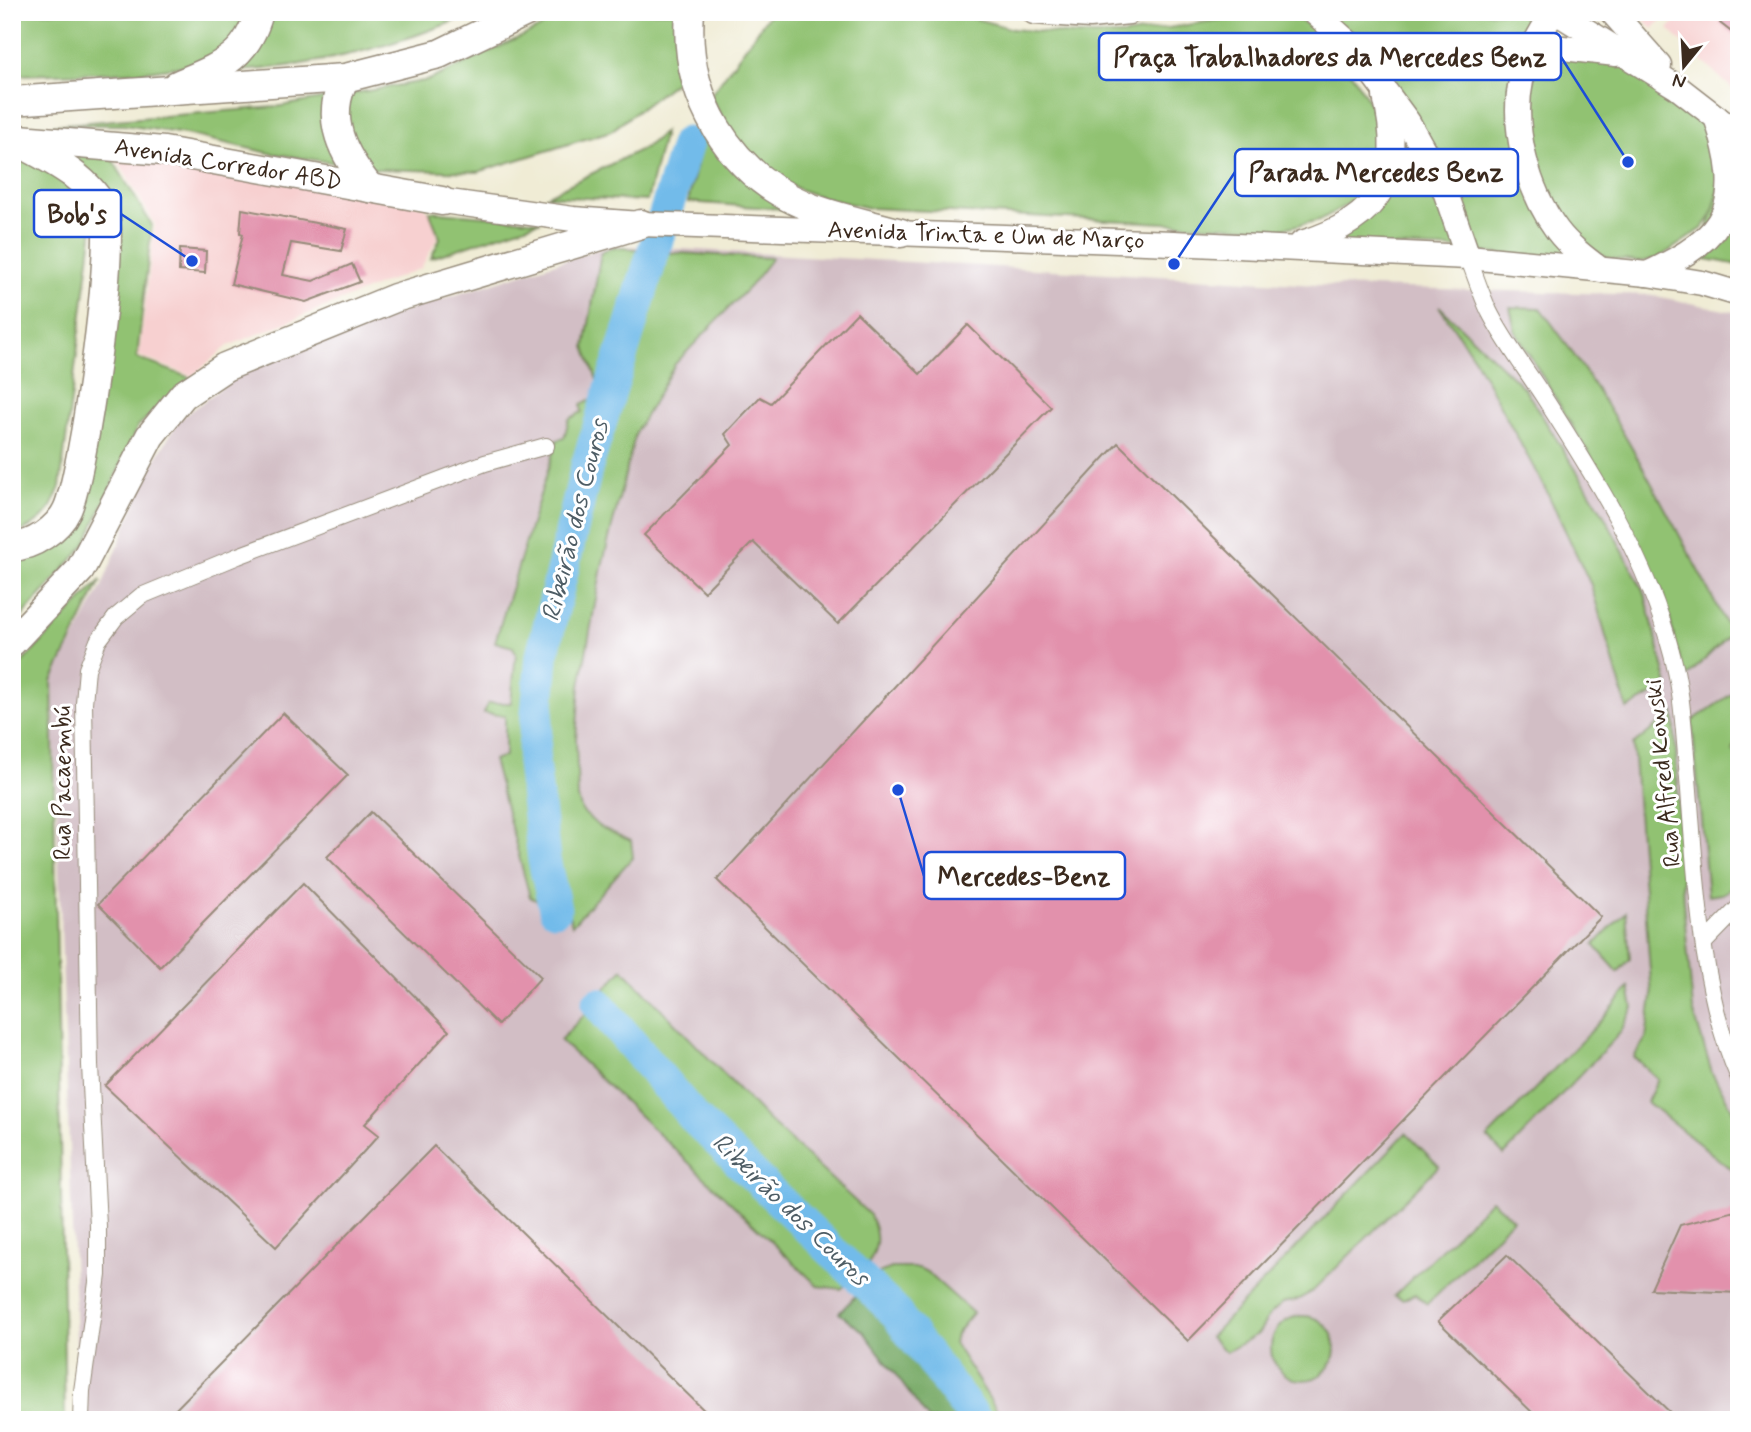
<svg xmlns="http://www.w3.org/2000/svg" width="1751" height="1432" font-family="Mynerve,sans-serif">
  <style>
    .built { fill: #f7d0d0 }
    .industrial { fill: #d2bec5 }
    .green { fill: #91c272; stroke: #667648; stroke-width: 2 }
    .forest { fill: #74a864; stroke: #586941; stroke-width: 2 }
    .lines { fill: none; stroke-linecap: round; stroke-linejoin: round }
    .river { stroke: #72bbea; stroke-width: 33 }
    .building { fill: #e291ac }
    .street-casing { stroke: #968b7a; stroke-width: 18 }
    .primary-casing { stroke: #968b7a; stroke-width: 27 }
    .highway-casing { stroke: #968b7a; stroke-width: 31 }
    .street { stroke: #fff; stroke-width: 16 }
    .primary { stroke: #fff; stroke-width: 24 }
    .highway { stroke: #fff; stroke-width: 28 }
    .labels { text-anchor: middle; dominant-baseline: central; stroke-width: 6; stroke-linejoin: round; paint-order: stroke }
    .street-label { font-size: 24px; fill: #3b2a1e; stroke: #fff }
    .water-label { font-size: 26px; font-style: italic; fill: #4e5d65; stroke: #fff }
    .leader { fill: none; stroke: #1d4ed8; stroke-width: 2.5 }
    .callout-dot { fill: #1d4ed8; stroke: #fff; stroke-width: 2.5 }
    .callout { fill: #fff; stroke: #1d4ed8; stroke-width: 2.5 }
    .callout-label { font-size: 26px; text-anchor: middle; font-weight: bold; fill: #3b2a1e }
  </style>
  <rect width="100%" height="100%" fill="#fff"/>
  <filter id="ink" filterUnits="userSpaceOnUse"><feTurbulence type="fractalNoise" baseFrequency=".0143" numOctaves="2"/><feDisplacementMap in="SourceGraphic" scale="14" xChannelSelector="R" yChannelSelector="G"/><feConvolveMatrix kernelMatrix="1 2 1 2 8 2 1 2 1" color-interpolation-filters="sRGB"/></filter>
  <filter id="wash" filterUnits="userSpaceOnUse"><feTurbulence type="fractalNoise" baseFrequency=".00686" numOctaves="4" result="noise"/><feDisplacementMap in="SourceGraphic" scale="28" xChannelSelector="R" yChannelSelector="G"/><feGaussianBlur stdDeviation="1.57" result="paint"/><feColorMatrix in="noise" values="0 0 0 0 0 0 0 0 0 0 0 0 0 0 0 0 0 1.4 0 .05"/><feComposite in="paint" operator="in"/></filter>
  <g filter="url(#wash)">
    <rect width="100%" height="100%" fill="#f0ecd5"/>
    <!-- built -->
    <g class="built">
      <polygon points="1635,12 1669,12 1653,29"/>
      <polygon points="1684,12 1739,12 1739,95 1668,29"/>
      <polygon points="113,153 425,206 436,228 437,239 421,268 228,346 192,376 139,356 155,224"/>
    </g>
    <!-- industrial -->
    <polygon class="industrial" points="612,245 1334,286 1651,295 1739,313 1739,1420 79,1420 52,681 102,586 148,472 179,420 237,376 317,339"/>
    <!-- green -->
    <g class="green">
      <polygon points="12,12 250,12 242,32 203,63 142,72 12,75"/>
      <path d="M267,12H476C400,45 317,67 235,71Z"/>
      <polygon points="561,12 677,12 678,80 611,131 478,172 376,169 269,153 185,134 124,125 53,125 275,107 429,80 538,29"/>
      <path d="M771,12H951L1013,29L1076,35H1124L1268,12L1301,21L1318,30L1335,48L1366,96L1378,124L1380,161L1367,188L1346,205L1320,220L1281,229L870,208C819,198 770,187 737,143C726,129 719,111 710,96Z"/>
      <polygon points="1327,12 1540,12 1509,116 1582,263 1470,251 1450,187"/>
      <polygon points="1565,56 1623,64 1712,127 1721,156 1717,208 1703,228 1657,259 1639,262 1607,258 1583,245 1554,211 1531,142 1530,91 1537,65"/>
      <polygon points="1406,125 1460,249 1320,244 1346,232"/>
      <polygon points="664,132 647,201 546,196 646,147"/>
      <polygon points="704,135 783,209 688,202"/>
      <polygon points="1731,142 1739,148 1739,265 1689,256 1704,245"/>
      <polygon points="56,148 109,154 152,225 137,358 191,378 138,426 85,545 12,628 12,559 59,540 115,225"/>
      <path d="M12,151L28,156L83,197L93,227L60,487C49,516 42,522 14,535Z"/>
      <polygon points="429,211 541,221 431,258 440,238"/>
      <polygon points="613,247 647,250 585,459 539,653 527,765 537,859 547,906 530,897 493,760 505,756 505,716 484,713 488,703 511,703 516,653 513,647 495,642 557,440 564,438 569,419 582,412 581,404 602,394 585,347 601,252"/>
      <polygon points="659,252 772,258 750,286 675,364 654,401 636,432 602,566 580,686 576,739 578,798 582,811 598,826 631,841 633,857 572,925 551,855 541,760 551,651 598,463"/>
      <polygon points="1439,306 1525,389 1603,513 1645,594 1668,686 1627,709 1591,585 1547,492 1474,358"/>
      <path d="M1510,307L1540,308C1617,408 1672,522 1731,633L1685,679L1663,593L1608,485L1515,331Z"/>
      <polygon points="101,580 52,681 65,1420 12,1420 12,673"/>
      <polygon points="1739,689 1739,732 1733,751 1739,759 1739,884 1722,894 1708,896 1692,721"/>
      <polygon points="1674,712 1683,901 1693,1010 1712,1073 1739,1121 1739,1170 1732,1170 1647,1102 1658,1079 1634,1057 1646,1038 1652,997 1633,745"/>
      <polygon points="1626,912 1630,959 1618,972 1594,945"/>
      <path d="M623,969L767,1119L870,1215C879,1235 879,1248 866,1267L706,1117L601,993Z"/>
      <polygon points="1629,987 1633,1008 1620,1033 1504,1155 1487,1138 1603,1019"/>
      <polygon points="591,1008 691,1126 852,1279 841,1289 818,1286 560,1040"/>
      <polygon points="1406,1133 1439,1166 1312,1292 1295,1301 1283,1303 1271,1313 1258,1334 1226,1352 1210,1337"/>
      <polygon points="1491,1200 1513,1219 1427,1304 1415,1294 1403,1300 1394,1296"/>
      <polygon points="892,1268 919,1268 927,1272 973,1313 956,1334 954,1343 1003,1420 989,1420 904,1305 874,1280 881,1272"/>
      <circle cx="1303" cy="1348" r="32"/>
    </g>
    <!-- forest -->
    <polygon class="forest" points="862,1289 888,1315 968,1420 929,1420 864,1332 839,1313"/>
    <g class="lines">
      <!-- river -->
      <g class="river">
        <polyline points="555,909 544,860 533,762 542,656 587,466 687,143"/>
        <polyline points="598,1004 696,1120 893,1310 976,1420"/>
      </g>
    </g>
    <g id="blocks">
      <!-- building -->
      <g class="building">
        <polygon points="1723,12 1739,12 1739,38 1720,23"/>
        <polygon points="242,209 347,229 341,251 291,243 283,275 313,281 352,264 360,282 306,302 231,284 243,234 240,233"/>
        <polygon points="180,249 206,251 205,273 179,271"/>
        <polygon points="857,313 920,374 968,325 1051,407 838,624 753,542 704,592 644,535 732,445 725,434 760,397 771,403"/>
        <polygon points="1118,443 1601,917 1188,1341 717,880"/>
        <polygon points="283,713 348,775 160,967 98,904"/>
        <polygon points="371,812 541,977 498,1025 327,857"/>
        <polygon points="303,883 449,1031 365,1124 379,1135 276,1247 105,1086"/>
        <polygon points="434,1146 714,1420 165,1420"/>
        <polygon points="1739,1210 1739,1293 1651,1289 1680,1225"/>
        <polygon points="1507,1255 1678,1420 1540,1420 1438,1321"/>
      </g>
    </g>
  </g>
  <g filter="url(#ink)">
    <use href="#blocks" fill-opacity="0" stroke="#968b7a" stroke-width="2"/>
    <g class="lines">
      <defs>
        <g id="street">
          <path d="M1468,257C1475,275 1481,294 1489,311C1504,341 1525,368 1543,396C1594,475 1647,559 1671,651C1681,685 1683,720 1686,755C1696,860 1696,981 1739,1078"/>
          <polyline points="1704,943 1739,907"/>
          <polyline points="81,1420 82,1391 98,1275 98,1226 90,1065 84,703 87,669 98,641 116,617 141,596 238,556 485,463 546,446"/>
        </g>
        <g id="primary">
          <polyline points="1034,12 1090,16 1129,12"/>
          <polyline points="1314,12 1352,46 1408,122 1443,185 1468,257"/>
          <path d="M1553,12C1540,34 1526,56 1521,81C1511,128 1528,191 1557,230C1569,246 1585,258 1601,270"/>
          <polyline points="1556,12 1677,87 1739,135"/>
          <polyline points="1612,12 1659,65"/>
          <polyline points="1528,58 1563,48 1616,54"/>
          <polyline points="442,201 573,219 641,224 1173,243 1468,257 1647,274 1702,283 1739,294"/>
          <path d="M1302,243C1381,219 1405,176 1385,96"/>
          <path d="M1647,274C1730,236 1745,203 1716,117"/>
        </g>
        <g id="highway">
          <path d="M690,12C683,96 729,174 807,206C837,218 870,224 901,233"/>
          <path d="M345,78C323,119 344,156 370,188"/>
          <path d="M177,85C218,67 247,59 259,12"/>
          <polyline points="12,101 345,78 439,54 526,12"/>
          <polyline points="19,139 164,151 442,201"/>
          <path d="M12,547C33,546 58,529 67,510C83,477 117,239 104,210C88,175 45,157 13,139"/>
          <polyline points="12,642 80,570 150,436 183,395 225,367 395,298 641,224"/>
        </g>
      </defs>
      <!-- street casing -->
      <use href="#street" class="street-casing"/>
      <!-- primary casing -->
      <use href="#primary" class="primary-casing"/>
      <!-- highway casing -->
      <use href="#highway" class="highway-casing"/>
      <!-- street -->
      <use href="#street" class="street"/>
      <!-- primary -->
      <use href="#primary" class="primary"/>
      <!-- highway -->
      <use href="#highway" class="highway"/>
    </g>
  </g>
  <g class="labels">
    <!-- street labels -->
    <g class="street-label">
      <text transform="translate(228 165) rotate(9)">Avenida Corredor ABD</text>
      <text transform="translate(986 236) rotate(2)">Avenida Trinta e Um de Março</text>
      <text transform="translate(1664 773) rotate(-96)">Rua Alfred Kowski</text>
      <text transform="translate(63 783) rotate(-90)">Rua Pacaembú</text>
    </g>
    <!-- water labels -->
    <g class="water-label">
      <text transform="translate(576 521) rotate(-76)">Ribeirão dos Couros</text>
      <text transform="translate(790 1210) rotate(44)">Ribeirão dos Couros</text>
    </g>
  </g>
  <!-- callouts -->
  <path class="leader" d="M1628 162L1561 57M1174 264L1235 172M192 261L121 214M898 790L924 876"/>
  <g class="callout-dot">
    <circle cx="1628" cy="162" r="7"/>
    <circle cx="1174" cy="264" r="7"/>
    <circle cx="192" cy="261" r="7"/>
    <circle cx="898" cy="790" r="7"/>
  </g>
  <g class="callout">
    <rect x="1099" y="33" width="462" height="47" rx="7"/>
    <rect x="1235" y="149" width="283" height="47" rx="7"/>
    <rect x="34" y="190" width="87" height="47" rx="7"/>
    <rect x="924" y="852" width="201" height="47" rx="7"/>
  </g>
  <g class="callout-label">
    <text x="1330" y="66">Praça Trabalhadores da Mercedes Benz</text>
    <text x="1376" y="181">Parada Mercedes Benz</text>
    <text x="77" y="223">Bob's</text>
    <text x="1024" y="885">Mercedes-Benz</text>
  </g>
  <!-- margin -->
  <rect width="1751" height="1432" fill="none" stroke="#fff" stroke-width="42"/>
  <!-- north arrow -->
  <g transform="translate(1684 66) rotate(198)" stroke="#ffffff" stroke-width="5" paint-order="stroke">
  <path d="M0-5L12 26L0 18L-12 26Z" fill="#3b2a1e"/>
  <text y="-10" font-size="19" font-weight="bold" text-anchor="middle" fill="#3b2a1e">N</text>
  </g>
</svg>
